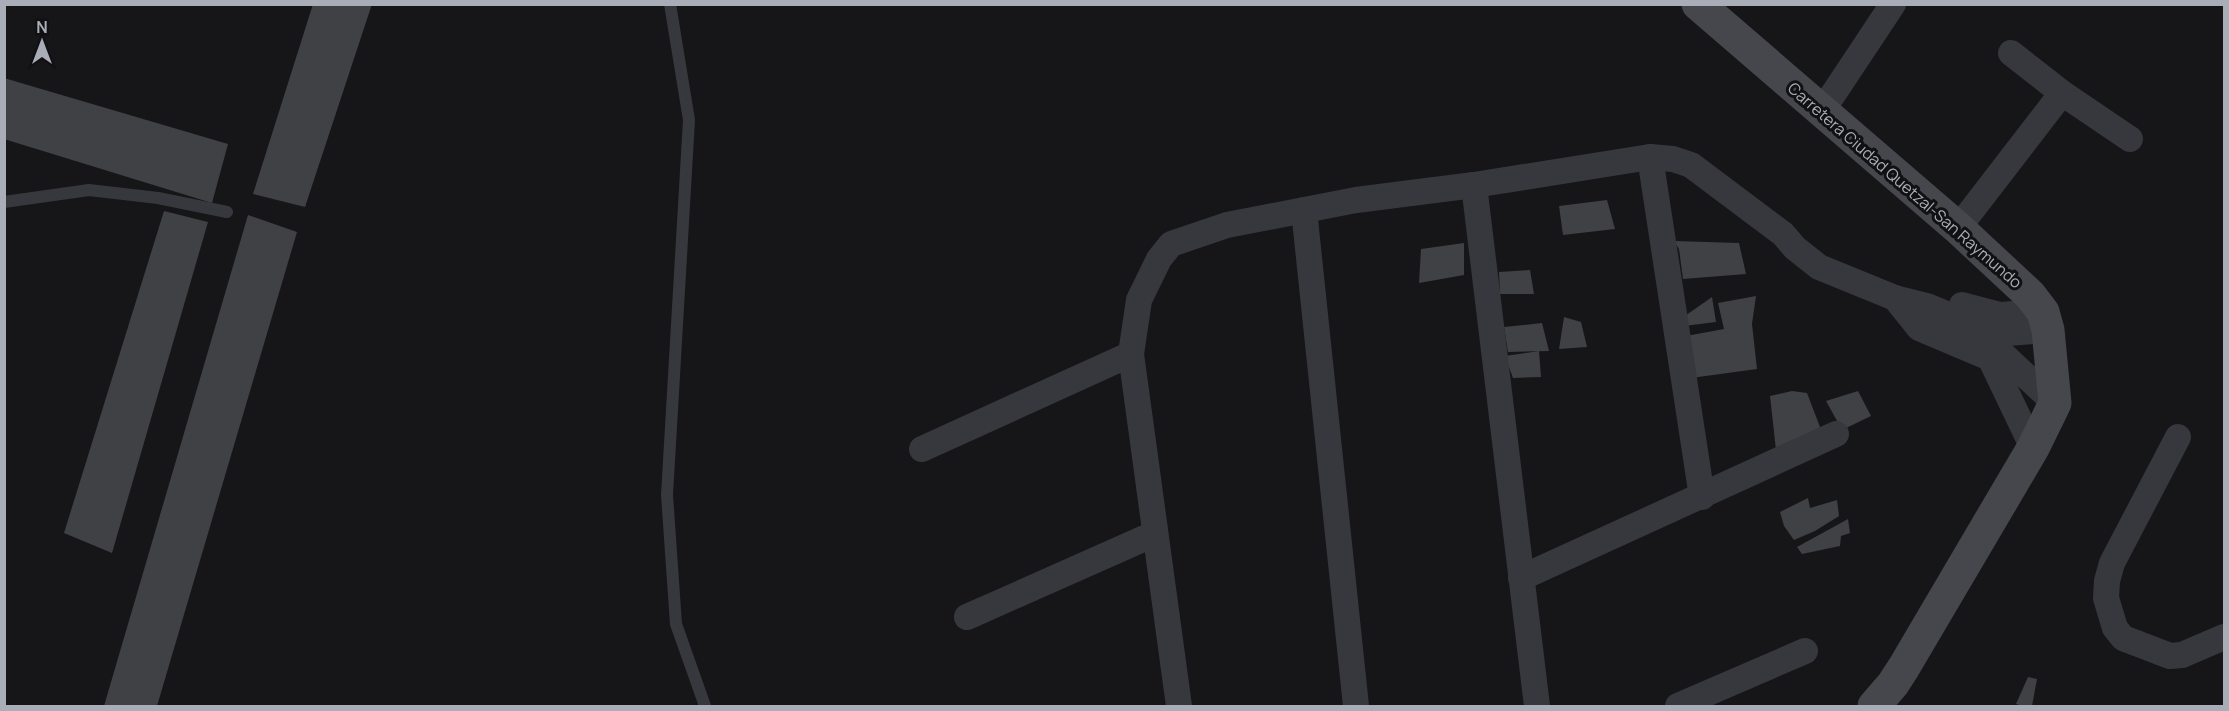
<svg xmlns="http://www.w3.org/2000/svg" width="2229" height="711" font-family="Manrope,sans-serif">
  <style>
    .building { fill: #404145 }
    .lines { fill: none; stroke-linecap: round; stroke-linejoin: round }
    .lane { stroke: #37383d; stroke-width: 12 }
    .street { stroke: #37383d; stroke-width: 26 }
    .secondary { stroke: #45474d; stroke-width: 33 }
    .labels { text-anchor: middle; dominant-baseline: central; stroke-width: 6; stroke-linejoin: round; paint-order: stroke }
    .street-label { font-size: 16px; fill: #a8adb8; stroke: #111113 }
  </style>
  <rect width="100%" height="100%" fill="#161618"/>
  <!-- building -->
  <g class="building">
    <polygon points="313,4 372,4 305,207 253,194"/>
    <polygon points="4,78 228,144 212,203 4,139"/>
    <polygon points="1607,200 1615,229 1563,235 1559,206"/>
    <polygon points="164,211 208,222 112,553 64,533"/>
    <polygon points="248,215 297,232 157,706 104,706"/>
    <polygon points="1674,241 1739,243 1746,274 1683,279 1679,249"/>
    <polygon points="1464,243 1464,275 1419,283 1421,249"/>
    <polygon points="1530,270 1534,294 1500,294 1499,272"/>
    <polygon points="1756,296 1752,324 1757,369 1691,378 1686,336 1724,329 1718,303"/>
    <polygon points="1712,297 1716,322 1684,326 1682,318"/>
    <polygon points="1564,317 1581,322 1587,347 1559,349"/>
    <polygon points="1542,323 1549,351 1508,352 1504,327"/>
    <polygon points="1539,351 1541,377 1513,378 1505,356"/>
    <polygon points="1792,391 1807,393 1820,427 1802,445 1776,450 1770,396"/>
    <polygon points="1858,391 1871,416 1842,430 1826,401"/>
    <polygon points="1808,498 1810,508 1837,500 1839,516 1815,531 1794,540 1784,526 1780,512"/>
    <polygon points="1848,519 1850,533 1841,536 1840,546 1802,554 1797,547"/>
    <polygon points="2028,677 2037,679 2032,706 2023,706 2016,704"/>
  </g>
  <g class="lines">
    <!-- lane -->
    <g class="lane">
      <polyline points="670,4 689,120 667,495 676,624 705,706"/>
      <polyline points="4,202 89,190 158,198 227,212"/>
    </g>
    <!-- street -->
    <g class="street">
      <polyline points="2011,53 2062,93 2130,139"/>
      <polyline points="1822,111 1893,4"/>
      <polyline points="1650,157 1702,497"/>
      <polyline points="1474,185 1537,706"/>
      <polyline points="1304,210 1356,706"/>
      <polyline points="1958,228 2062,93"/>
      <polyline points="1895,298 1919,328 1990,358 2033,448"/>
      <polyline points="1962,305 2000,315 2043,312"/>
      <polyline points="1985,343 1996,348 2055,403"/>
      <polyline points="2178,437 2112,563 2107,581 2106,598 2115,628 2123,638 2170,656 2182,655 2224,637"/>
      <polyline points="922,449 1131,354"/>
      <polyline points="1521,578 1836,434"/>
      <polyline points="967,617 1154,534"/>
      <polyline points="1179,706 1131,354 1139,300 1159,259 1171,244 1227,225 1356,200 1474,185 1650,157 1673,159 1691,165 1783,234 1795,248 1819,267 1895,298 1927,306 1995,334 2048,330"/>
      <polyline points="1678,706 1805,651"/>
    </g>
    <!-- secondary -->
    <polyline class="secondary" points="1698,4 1958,228 2030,295 2043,312 2048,330 2055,403 2033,448 1904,667 1893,684 1874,706"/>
  </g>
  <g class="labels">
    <!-- street labels -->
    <g class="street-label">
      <text transform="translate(1905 185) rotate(41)">Carretera Ciudad Quetzal-San Raymundo</text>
    </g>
  </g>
  <!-- border -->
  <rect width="2229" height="711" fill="none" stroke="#a8adb8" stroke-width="12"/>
  <!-- north arrow -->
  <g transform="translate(42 42)" stroke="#111113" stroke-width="4.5" paint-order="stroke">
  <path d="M0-4.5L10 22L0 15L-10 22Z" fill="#a8adb8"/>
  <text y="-9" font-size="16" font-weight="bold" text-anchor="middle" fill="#a8adb8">N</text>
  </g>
</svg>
